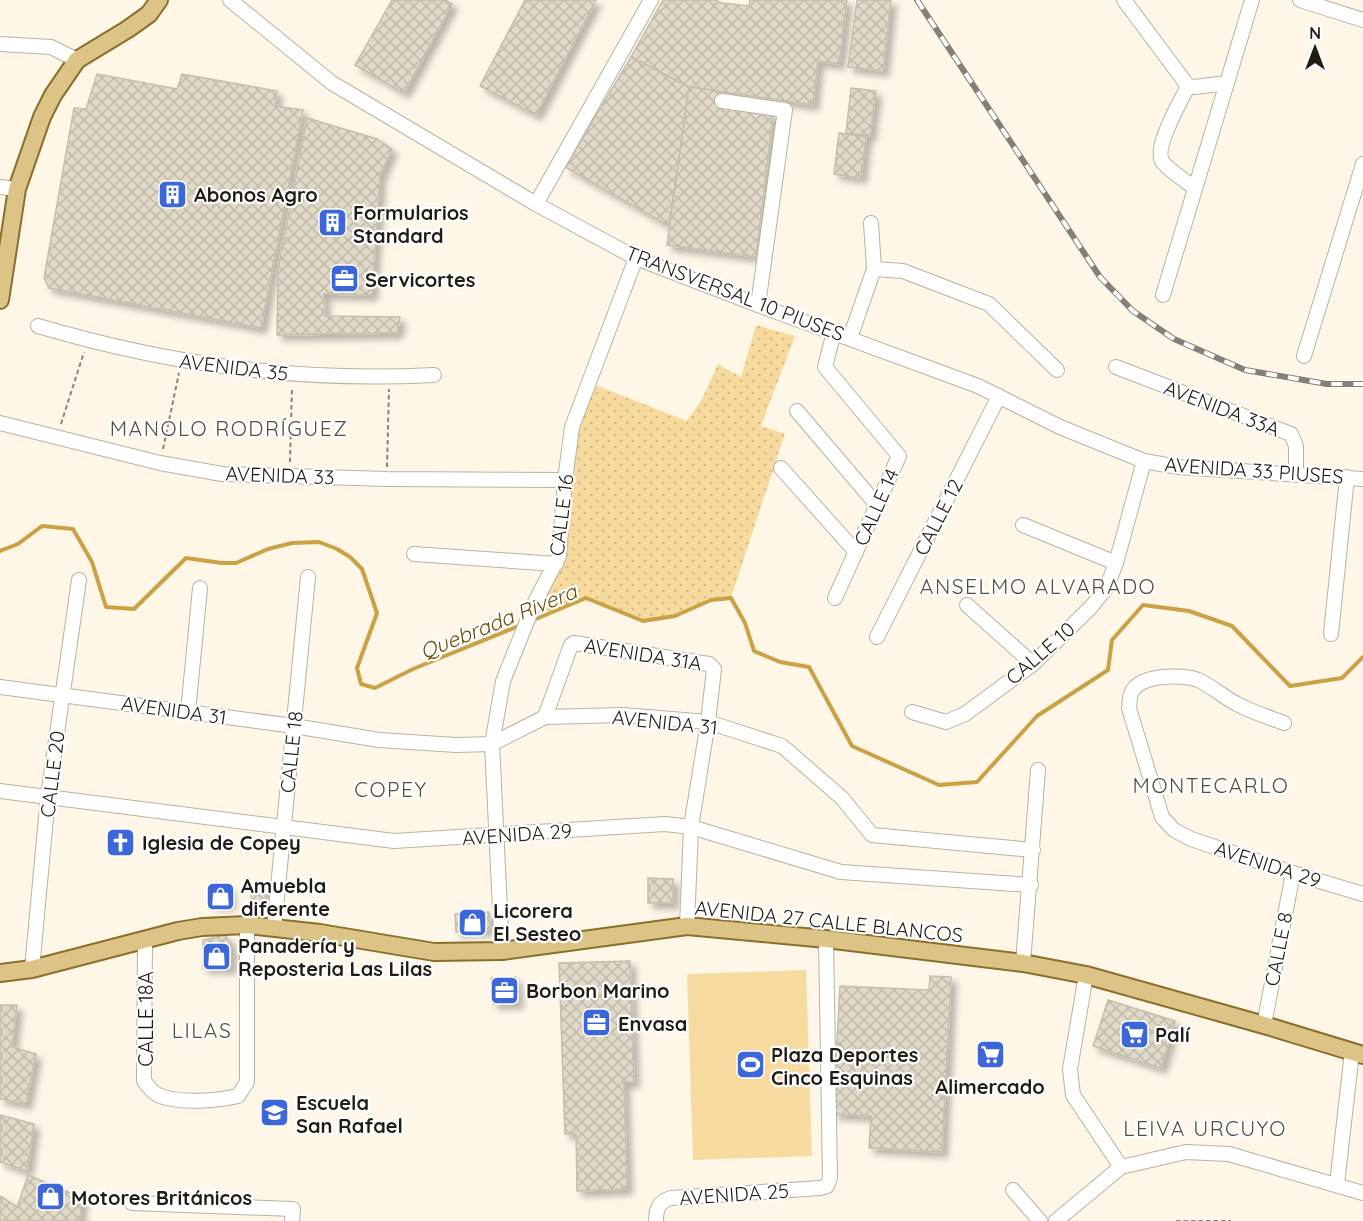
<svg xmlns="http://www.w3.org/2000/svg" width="1363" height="1221" font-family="Quicksand,sans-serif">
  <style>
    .grass { fill: url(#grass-dots) }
    .pitch { fill: #f7da9d }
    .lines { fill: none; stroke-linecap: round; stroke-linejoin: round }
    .stream { stroke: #caa144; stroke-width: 4 }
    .building { fill: url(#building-cross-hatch); stroke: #c6beac; stroke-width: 1.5; filter: url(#shadow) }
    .minor-casing { stroke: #bab2a0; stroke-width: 16 }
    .major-casing { stroke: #8b6f2b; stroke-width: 20 }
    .path { stroke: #89847a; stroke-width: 2; stroke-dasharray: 4.5 3; stroke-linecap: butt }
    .minor { stroke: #fff; stroke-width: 14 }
    .major { stroke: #dcc386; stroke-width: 16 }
    .rail-casing { stroke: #858076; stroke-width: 6 }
    .rail { stroke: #fff; stroke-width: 4; stroke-dasharray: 11; stroke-linecap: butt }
    .labels { text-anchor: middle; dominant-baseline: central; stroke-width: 4.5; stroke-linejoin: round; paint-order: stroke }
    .poi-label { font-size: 20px; font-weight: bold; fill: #201d17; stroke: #fff; text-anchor: start }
    .street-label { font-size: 20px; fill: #201d17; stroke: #fff }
    .neighbourhood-label { font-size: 21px; letter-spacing: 1.5px; fill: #554d3e; stroke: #fff }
    .water-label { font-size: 21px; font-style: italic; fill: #684d00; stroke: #fff }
  </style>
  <defs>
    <pattern id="grass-dots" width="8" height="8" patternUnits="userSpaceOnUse" patternTransform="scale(1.5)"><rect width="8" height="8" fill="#f7da9d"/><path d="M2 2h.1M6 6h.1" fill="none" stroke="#d3bb86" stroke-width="1.8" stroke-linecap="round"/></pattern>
    <pattern id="building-cross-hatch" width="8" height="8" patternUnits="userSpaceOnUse" patternTransform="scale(1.5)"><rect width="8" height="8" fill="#e1d9c7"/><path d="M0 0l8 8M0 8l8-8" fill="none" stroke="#c1baaa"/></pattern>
    <filter id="shadow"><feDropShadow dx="5.5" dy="5.5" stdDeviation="3" flood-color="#0004"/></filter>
  </defs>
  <rect width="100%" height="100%" fill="#fef7e8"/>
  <!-- grass -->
  <path class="grass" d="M756,325L795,336L761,426L785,434L731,598L711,600L675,616L643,621L586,599L551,613L536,605C545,590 559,576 564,560L571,484L578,431L595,385L687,421L701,401L718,364L741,377Z"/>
  <!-- pitch -->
  <polygon class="pitch" points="806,970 812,1156 693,1160 687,974"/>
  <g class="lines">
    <!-- stream -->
    <g class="stream">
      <polyline points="0,551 18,544 42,526 73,529 92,562 106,607 134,609 186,558 222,563 236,563 268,549 292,543 319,542 337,549 350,557 362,569 377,613 357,668 361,684 375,688 413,669 521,625"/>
      <polyline points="531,621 586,598 643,621 675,616 711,600 731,598 745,623 754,651 780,662 809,667 852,746 939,785 977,782 1037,716 1108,670 1112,640 1143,605 1189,611 1232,626 1290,686 1342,678 1363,657"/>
    </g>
  </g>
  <!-- building -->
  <g class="building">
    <polygon points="392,0 446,0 452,4 404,93 355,65"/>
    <polygon points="525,0 596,0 536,115 480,86"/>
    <polygon points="663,0 716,0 721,3 749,6 750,0 847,0 839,64 818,61 813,105 689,87 631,57"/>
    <polygon points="857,0 891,0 883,71 848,67"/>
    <polygon points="631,57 689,87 669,226 565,167"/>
    <polygon points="97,74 177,89 182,74 277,91 275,106 303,110 261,328 49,288 44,278 74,108 86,109"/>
    <polygon points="689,87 719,91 718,106 773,114 756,257 667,245"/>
    <polygon points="851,88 876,91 870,136 846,133"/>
    <polygon points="307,118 377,139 392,149 380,176 372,295 324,294 325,316 400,317 397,333 277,335 278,270"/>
    <polygon points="839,133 866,137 861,178 834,174"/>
    <polygon points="648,878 673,879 673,903 648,903"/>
    <polygon points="229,886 230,904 212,905 210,887"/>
    <rect x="251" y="887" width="14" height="16"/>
    <polygon points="489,912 490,930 456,932 455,914"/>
    <polygon points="225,935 231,944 231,968 203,968 203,940"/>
    <polygon points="630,961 634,1082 624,1082 627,1189 577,1191 576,1134 565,1134 559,963"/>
    <polygon points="930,976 951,977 942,1152 869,1148 871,1116 833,1114 840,986 929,990"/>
    <polygon points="516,977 518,1003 493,1004 491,978"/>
    <polygon points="1108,1000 1175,1021 1161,1068 1093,1046"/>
    <polygon points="0,1005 17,1005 12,1047 36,1054 26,1104 0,1099"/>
    <polygon points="0,1115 34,1124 27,1171 0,1162"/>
    <polygon points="28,1175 82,1198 80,1221 0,1221 0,1196 17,1207"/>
  </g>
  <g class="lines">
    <defs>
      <g id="minor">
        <polyline points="230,0 332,83 536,204 636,258 758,305 978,386 1060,427 1144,461 1178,467 1363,479"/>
        <polyline points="1124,0 1188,86 1195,87 1227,83"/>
        <polyline points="1300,0 1363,20"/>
        <polyline points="0,44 51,47 77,60"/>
        <path d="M1188,86C1181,101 1154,146 1162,161C1167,169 1187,182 1195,188"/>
        <polyline points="722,101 785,110 758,305"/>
        <polyline points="0,187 17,189"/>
        <polyline points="536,204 651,0"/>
        <polyline points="874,269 903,271 989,304 1057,370"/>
        <polyline points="1163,295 1252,0"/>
        <path d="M38,326C171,365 296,382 434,375"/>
        <polyline points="834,332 825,367 899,456 835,598"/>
        <polyline points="850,338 874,269 871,223"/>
        <polyline points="1304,356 1363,164"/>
        <polyline points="1116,367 1291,434 1296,446 1296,473"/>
        <polyline points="797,411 877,505"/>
        <polyline points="0,423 160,463 222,474 387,479 565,480"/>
        <polyline points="781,468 856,552"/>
        <polyline points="1023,525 1116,563"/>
        <polyline points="414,554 556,564"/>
        <polyline points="967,605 1033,664"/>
        <polyline points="1331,634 1347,477"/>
        <polyline points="877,637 999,396"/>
        <polyline points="0,687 294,726 379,740 456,745 492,744 545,717 571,645 574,643 709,664 714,669 708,722 691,827 687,926"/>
        <polyline points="188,712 200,588"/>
        <polyline points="912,712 946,722 965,714 1033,664 1091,607 1107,587 1116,563 1144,461"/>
        <polyline points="545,717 623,715 708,722 782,746 842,798 872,835 1033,850"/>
        <path d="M1284,723C1268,717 1252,712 1237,704C1223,697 1212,686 1198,680C1181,674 1138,674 1131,694C1129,698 1130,704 1129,708L1162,817L1174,830L1191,839L1293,873L1363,894"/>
        <polyline points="0,791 394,841 665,824 691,827 841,872 1031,885"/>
        <polyline points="274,928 308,577"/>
        <path d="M145,939L144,1081C148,1086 152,1092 158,1095C178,1104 216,1101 238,1096L247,1082V925"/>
        <polyline points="502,951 492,744 503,681 534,604 559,556 565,480 572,427 636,258"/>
        <polyline points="1023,963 1038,770"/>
        <polyline points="32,969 48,796 79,580"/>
        <polyline points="1086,975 1070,1069 1073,1095 1121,1167"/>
        <polyline points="1264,1025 1293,873"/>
        <polyline points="1337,1184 1352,1052"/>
        <polyline points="1013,1190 1040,1221"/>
        <polyline points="132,1203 293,1209 292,1221"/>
        <path d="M656,1221C656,1208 659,1202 671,1198L820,1188L827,1186L830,1178L826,939"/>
        <polyline points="1056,1221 1121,1167 1186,1152 1229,1154 1363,1193"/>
      </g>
      <g id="major">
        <polyline points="0,300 17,189 42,117 53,95 77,60 128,29 149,14 159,0"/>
        <polyline points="0,973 32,969 178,931 202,927 247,925 320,933 434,952 502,951 687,926 826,939 1023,963 1086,975 1264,1025 1363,1055"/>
      </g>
    </defs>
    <!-- minor casing -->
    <use href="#minor" class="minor-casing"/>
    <!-- major casing -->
    <use href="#major" class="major-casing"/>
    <!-- path -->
    <g class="path">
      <polyline points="61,424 84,352"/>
      <polyline points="163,449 179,373"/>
      <polyline points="290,462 292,387"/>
      <polyline points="387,467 389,389"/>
      <polyline points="1176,1221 1231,1221"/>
    </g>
    <!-- minor -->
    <use href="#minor" class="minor"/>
    <!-- major -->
    <use href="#major" class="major"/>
    <defs>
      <polyline id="rail" points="917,0 1100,277 1133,311 1174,339 1245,370 1327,384 1363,384"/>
    </defs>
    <!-- rail casing -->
    <use href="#rail" class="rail-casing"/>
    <!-- rail -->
    <use href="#rail" class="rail"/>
  </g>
  <!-- icons -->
  <defs>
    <symbol id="building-square" viewBox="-11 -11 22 22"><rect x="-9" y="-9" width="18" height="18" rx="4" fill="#3c67d8" stroke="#fff"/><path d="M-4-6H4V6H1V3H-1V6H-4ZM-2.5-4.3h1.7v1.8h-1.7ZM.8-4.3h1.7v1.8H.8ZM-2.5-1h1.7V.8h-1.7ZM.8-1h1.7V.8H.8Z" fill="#fff"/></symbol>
    <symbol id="office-square" viewBox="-11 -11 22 22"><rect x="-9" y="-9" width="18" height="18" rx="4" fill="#3c67d8" stroke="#fff"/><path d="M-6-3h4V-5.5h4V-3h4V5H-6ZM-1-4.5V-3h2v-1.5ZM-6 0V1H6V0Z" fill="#fff"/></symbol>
    <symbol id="church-square" viewBox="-11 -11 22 22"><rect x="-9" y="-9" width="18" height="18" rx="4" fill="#3c67d8" stroke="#fff"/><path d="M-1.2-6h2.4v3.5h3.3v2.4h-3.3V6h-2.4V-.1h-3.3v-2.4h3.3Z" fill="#fff"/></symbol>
    <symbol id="shop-square" viewBox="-11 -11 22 22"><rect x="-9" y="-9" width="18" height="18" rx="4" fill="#3c67d8" stroke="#fff"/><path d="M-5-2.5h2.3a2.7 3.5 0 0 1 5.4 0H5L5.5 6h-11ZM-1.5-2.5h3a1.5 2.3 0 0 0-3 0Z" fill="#fff"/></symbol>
    <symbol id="supermarket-square" viewBox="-11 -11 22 22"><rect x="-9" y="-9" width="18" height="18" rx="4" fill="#3c67d8" stroke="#fff"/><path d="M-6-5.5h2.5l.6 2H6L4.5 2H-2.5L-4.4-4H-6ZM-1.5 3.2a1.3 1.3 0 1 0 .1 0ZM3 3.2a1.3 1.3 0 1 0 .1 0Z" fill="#fff"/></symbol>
    <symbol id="stadium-square" viewBox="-11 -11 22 22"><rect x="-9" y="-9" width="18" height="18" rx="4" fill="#3c67d8" stroke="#fff"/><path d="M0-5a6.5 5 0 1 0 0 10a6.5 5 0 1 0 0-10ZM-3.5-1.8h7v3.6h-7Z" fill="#fff"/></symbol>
    <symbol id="school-square" viewBox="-11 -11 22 22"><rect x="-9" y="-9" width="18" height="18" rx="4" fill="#3c67d8" stroke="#fff"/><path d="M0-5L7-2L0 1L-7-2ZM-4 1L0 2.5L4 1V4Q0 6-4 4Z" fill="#fff"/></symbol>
  </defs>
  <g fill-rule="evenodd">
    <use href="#building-square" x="156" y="178" width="33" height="33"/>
    <use href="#building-square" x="316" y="206" width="33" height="33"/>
    <use href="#office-square" x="328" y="262" width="33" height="33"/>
    <use href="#church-square" x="104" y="826" width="33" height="33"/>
    <use href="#shop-square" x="204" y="880" width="33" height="33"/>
    <use href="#shop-square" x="456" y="906" width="33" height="33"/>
    <use href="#shop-square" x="200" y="940" width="33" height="33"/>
    <use href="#office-square" x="488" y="974" width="33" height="33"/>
    <use href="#office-square" x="580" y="1006" width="33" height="33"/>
    <use href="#supermarket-square" x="1118" y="1018" width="33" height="33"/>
    <use href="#supermarket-square" x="974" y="1038" width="33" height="33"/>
    <use href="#stadium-square" x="734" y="1048" width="33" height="33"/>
    <use href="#school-square" x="258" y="1096" width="33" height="33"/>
    <use href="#shop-square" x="34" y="1180" width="33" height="33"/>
  </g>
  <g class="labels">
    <!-- poi labels -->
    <g class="poi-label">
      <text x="194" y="194">Abonos Agro</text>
      <text x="353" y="212">Formularios<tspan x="353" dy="23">Standard</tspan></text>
      <text x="365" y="279">Servicortes</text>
      <text x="142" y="842">Iglesia de Copey</text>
      <text x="241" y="885">Amuebla<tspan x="241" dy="23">diferente</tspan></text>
      <text x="493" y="910">Licorera<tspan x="493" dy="23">El Sesteo</tspan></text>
      <text x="238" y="945">Panadería y<tspan x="238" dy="23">Reposteria Las Lilas</tspan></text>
      <text x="526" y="990">Borbon Marino</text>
      <text x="618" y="1023">Envasa</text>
      <text x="1155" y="1034">Palí</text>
      <text x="771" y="1054">Plaza Deportes<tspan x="771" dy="23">Cinco Esquinas</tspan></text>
      <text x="990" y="1086" text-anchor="middle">Alimercado</text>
      <text x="296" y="1102">Escuela<tspan x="296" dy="23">San Rafael</tspan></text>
      <text x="71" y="1197">Motores Británicos</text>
    </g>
    <!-- street labels -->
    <g class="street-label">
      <text transform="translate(735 293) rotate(21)">TRANSVERSAL 10 PIUSES</text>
      <text transform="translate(234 367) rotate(7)">AVENIDA 35</text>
      <text transform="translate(1222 408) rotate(21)">AVENIDA 33A</text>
      <text transform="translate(1254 470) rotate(4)">AVENIDA 33 PIUSES</text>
      <text transform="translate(280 475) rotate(2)">AVENIDA 33</text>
      <text transform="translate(876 507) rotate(-66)">CALLE 14</text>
      <text transform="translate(561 515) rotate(-83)">CALLE 16</text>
      <text transform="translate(938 517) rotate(-63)">CALLE 12</text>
      <text transform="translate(1040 653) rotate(-41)">CALLE 10</text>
      <text transform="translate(643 654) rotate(9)">AVENIDA 31A</text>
      <text transform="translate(174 710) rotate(8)">AVENIDA 31</text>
      <text transform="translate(665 722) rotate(6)">AVENIDA 31</text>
      <text transform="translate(291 752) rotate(-84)">CALLE 18</text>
      <text transform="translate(52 774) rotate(-83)">CALLE 20</text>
      <text transform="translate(517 834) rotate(-4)">AVENIDA 29</text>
      <text transform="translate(1268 864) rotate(18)">AVENIDA 29</text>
      <text transform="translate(829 921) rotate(6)">AVENIDA 27 CALLE BLANCOS</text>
      <text transform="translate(1278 949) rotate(-79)">CALLE 8</text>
      <text transform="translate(145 1019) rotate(-90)">CALLE 18A</text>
      <text transform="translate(734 1194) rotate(-4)">AVENIDA 25</text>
    </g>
    <!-- neighbourhood labels -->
    <g class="neighbourhood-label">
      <text x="229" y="428">MANOLO RODRÍGUEZ</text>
      <text x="1038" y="586">ANSELMO ALVARADO</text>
      <text x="1211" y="785">MONTECARLO</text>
      <text x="391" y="789">COPEY</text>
      <text x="202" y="1030">LILAS</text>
      <text x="1205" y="1128">LEIVA URCUYO</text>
    </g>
    <!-- water labels -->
    <g class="water-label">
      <text transform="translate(498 621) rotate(-22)">Quebrada Rivera</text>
    </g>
  </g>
  <!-- north arrow -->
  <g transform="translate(1315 48)" stroke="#ffffff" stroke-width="4.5" paint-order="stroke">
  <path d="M0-4.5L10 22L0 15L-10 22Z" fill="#201d17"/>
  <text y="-9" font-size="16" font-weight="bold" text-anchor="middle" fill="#201d17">N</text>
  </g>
</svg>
